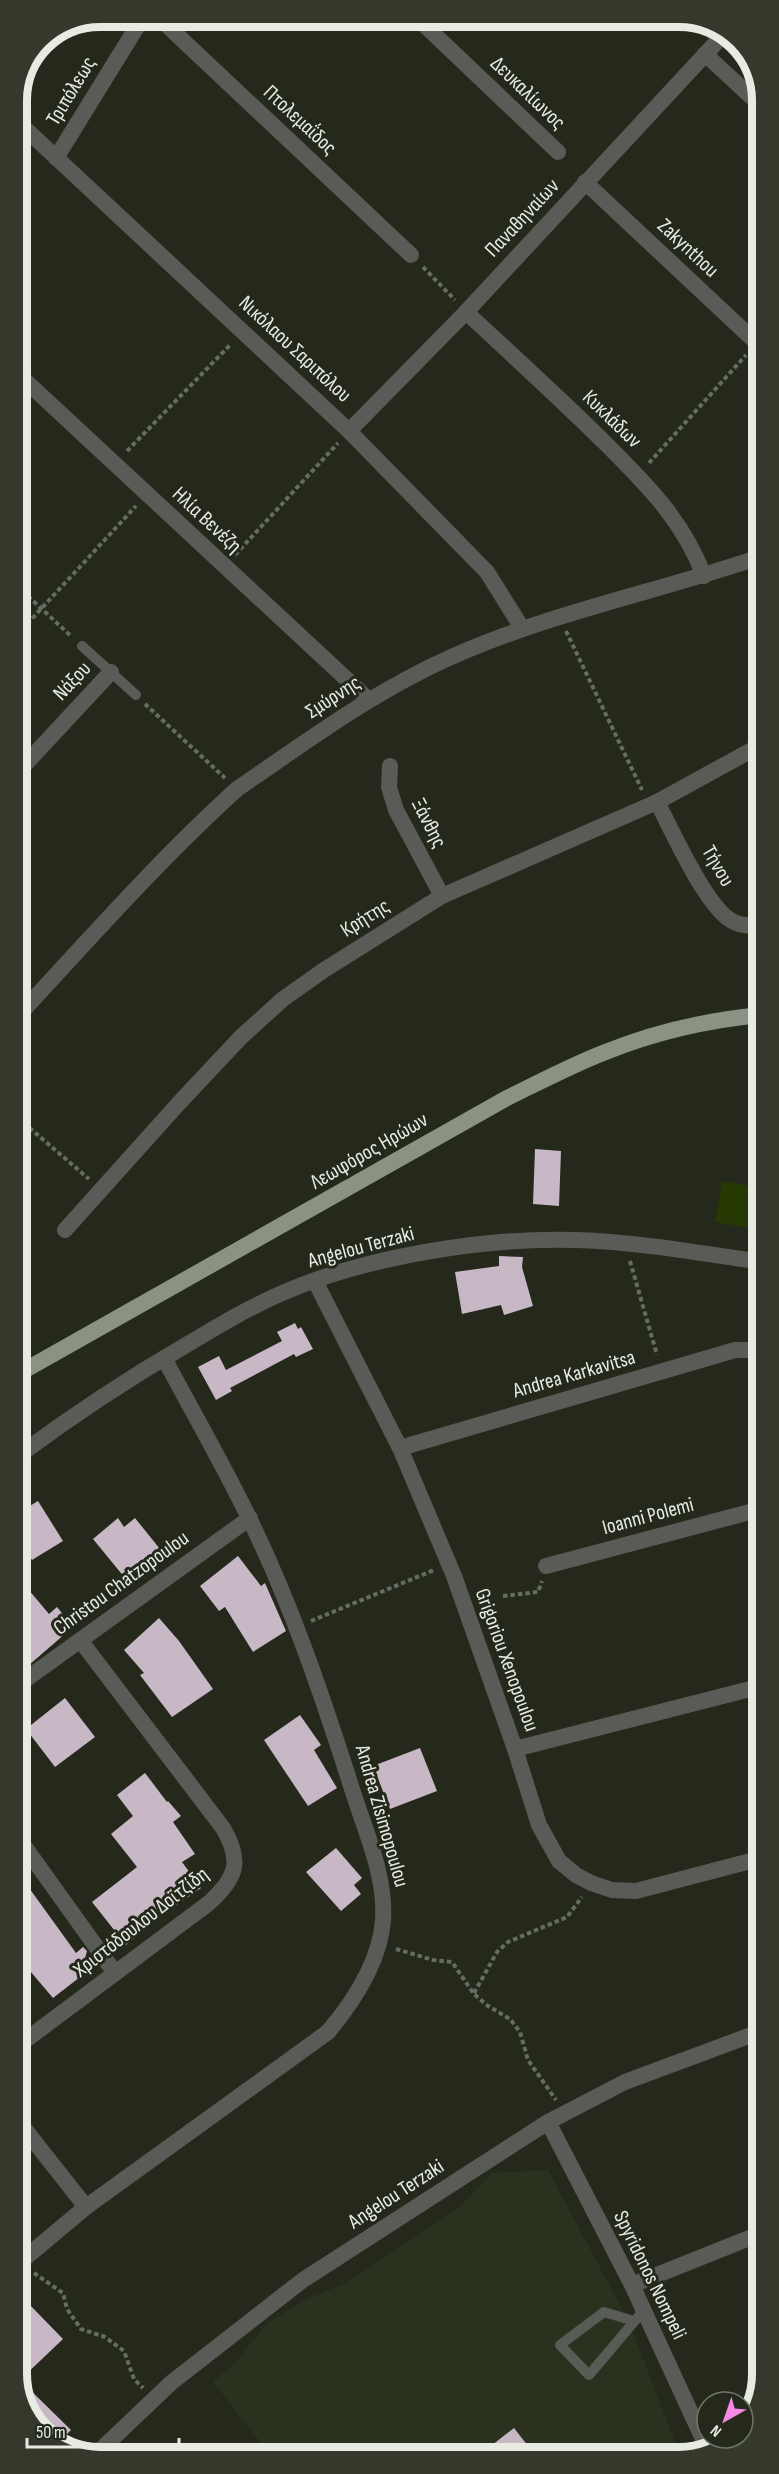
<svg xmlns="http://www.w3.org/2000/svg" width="779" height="2474" font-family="'Sofia Sans Condensed',sans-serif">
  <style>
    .built { fill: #2a321f }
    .green { fill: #273902 }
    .building { fill: #c8b8c5 }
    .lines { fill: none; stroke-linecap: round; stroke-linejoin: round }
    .path { stroke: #676c60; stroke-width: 4; stroke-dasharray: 4.5 3; stroke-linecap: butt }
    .service { stroke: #595c56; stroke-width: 10 }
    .minor { stroke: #595c56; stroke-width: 16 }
    .primary { stroke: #8b9183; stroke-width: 16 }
    .labels { text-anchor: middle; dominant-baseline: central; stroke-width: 6; stroke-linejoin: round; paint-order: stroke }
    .street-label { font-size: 21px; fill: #e7ebe2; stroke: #24291c }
    .rim { fill: none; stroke: #e7ebe2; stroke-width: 8 }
  </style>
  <rect width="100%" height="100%" fill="#24291c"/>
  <!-- built -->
  <polygon class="built" points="548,2170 629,2322 680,2455 272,2457 213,2382 238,2360 266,2324 309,2298 342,2285 459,2208 492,2173"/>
  <!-- green -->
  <polygon class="green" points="722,1181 761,1188 761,1230 715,1222"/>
  <!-- building -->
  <g class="building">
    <polygon points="535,1149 561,1151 559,1206 533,1204"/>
    <polygon points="499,1256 523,1257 522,1267 533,1306 504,1315 501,1305 462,1314 455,1272 499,1266"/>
    <polygon points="295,1323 298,1329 301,1327 313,1349 296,1357 294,1354 230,1388 232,1391 216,1400 198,1367 219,1356 226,1370 282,1341 277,1332"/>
    <polygon points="38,1501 63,1541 32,1560 18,1539 18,1513"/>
    <polygon points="118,1518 124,1527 135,1518 160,1549 125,1578 93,1539"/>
    <polygon points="238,1556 261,1586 265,1583 286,1631 253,1652 225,1607 219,1611 200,1586"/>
    <polygon points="28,1589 49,1614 57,1607 73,1627 29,1665 18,1653 18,1597"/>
    <polygon points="159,1618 179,1641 213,1689 172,1717 140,1675 144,1673 124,1650"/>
    <polygon points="65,1698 95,1737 55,1767 26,1729"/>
    <polygon points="300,1715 321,1745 314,1750 337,1788 308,1806 264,1740"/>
    <polygon points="420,1748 437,1791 390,1809 373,1766"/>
    <polygon points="145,1773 167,1802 168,1801 181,1816 173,1822 195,1854 182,1862 201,1888 158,1918 126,1945 92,1902 137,1867 111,1834 133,1816 117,1795"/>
    <polygon points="336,1848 362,1878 354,1885 361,1894 341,1911 306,1872"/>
    <polygon points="19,1874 76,1953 83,1947 87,1951 80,1977 53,1998 19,1958"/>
    <polygon points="28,2303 63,2339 20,2380 71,2430 58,2443 45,2437 19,2396 19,2312"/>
    <polygon points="514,2428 535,2455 478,2456"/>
  </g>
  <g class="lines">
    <!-- path -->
    <g class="path">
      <polyline points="423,267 455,300"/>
      <polyline points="127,451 231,344"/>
      <polyline points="649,463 746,355"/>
      <polyline points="235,555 338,443"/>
      <polyline points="17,586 72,637"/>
      <polyline points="566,631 642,790"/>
      <polyline points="17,635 136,506"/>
      <polyline points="145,704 225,778"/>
      <polyline points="18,1118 89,1179"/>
      <polyline points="630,1261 657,1355"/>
      <polyline points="503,1596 538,1592 542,1581"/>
      <polyline points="311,1621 434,1570"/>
      <polyline points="396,1949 433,1960 452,1962 474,1994 488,2006 510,2019 520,2032 528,2060 556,2100"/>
      <polyline points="474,1993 497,1952 508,1942 567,1917 582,1897"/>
      <polyline points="34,2273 63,2293 67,2309 81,2329 105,2337 124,2351 134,2379 143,2388"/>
    </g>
    <!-- service -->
    <g class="service">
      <polyline points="82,646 136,695"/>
      <polyline points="760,1084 761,1084"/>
      <polyline points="634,2321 604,2312 560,2345 589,2375 644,2310"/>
    </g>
    <!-- minor -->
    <g class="minor">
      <polyline points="158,17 411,255"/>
      <polyline points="416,17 558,152"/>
      <polyline points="676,17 682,22"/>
      <polyline points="705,54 760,105"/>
      <polyline points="17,121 349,431 487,572 522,628"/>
      <polyline points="56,158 143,17"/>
      <polyline points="585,182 760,346"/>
      <path d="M466,312C510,353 554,393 597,435C641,479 682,517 704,576"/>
      <polyline points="17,373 368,699"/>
      <polyline points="349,431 466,312 725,33"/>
      <polyline points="390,766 389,787 396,810 442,896"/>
      <polyline points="17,773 111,672"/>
      <path d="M657,802C672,830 707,910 734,922C742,926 751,926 761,926"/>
      <path d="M18,1016C89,939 159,860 237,789C306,742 373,692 449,658C549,613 657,592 760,557"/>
      <polyline points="65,1230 179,1103 241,1037 283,999 324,970 442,896 657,802 761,745"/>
      <polyline points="315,1281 400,1448 454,1576 515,1749 539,1825 559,1861 576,1875 591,1883 612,1890 636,1891 762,1858"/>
      <polyline points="400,1448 735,1350 761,1350"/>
      <path d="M18,1456C73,1415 129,1378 188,1344C218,1326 248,1308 280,1294C363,1257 485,1237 577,1240C638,1242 700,1253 761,1262"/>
      <polyline points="546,1566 761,1509"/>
      <polyline points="18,1685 250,1518"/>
      <polyline points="515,1749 762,1686"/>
      <polyline points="19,1839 115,1973"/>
      <path d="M19,2045L209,1903C236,1878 243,1862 223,1828L80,1640"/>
      <polyline points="19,2122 86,2207"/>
      <polyline points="548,2122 632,2285 708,2450"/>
      <path d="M19,2263L86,2207L328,2032C354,2001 380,1962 383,1920C386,1875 365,1831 352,1789C323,1698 291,1603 249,1518C223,1464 192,1411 164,1358"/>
      <polyline points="632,2285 762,2233"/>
      <polyline points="93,2457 172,2382 303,2280 548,2122 625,2082 762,2031"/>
    </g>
    <!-- primary -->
    <path class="primary" d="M18,1374L507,1098C538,1083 570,1066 603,1053C652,1033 708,1020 761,1015"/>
  </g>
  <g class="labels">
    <!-- street labels -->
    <g class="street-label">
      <text transform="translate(71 91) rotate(-59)">Τριπόλεως</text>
      <text transform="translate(528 93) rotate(44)">Δευκαλίωνος</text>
      <text transform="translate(300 120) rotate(43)">Πτολεμαΐδος</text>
      <text transform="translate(522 218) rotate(-47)">Παναθηναίων</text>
      <text transform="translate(688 248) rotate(43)">Zakynthou</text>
      <text transform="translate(295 349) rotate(43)">Νικόλαου Σαριπόλου</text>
      <text transform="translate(612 419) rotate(44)">Κυκλάδων</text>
      <text transform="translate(207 520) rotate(43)">Ηλία Βενέζη</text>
      <text transform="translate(72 681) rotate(-47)">Νάξου</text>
      <text transform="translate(333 697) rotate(-33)">Σμύρνης</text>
      <text transform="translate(429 823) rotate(63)">Ξάνθης</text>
      <text transform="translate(718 866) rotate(60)">Τήνου</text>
      <text transform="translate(365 918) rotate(-32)">Κρήτης</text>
      <text transform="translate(369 1151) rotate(-30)">Λεωφόρος Ηρώων</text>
      <text transform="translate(361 1247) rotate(-15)">Angelou Terzaki</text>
      <text transform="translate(574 1374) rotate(-16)">Andrea Karkavitsa</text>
      <text transform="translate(648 1516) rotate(-15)">Ioanni Polemi</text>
      <text transform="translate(121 1583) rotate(-36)">Christou Chatzopoulou</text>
      <text transform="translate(507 1660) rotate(70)">Grigoriou Xenopoulou</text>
      <text transform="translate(382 1816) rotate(74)">Andrea Zisimopoulou</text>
      <text transform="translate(141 1922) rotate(-38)">Χριστόδουλου Δοϊτζίδη</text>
      <text transform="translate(396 2194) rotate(-33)">Angelou Terzaki</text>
      <text transform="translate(650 2275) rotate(64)">Spyridonos Nompeli</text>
    </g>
  </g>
  <!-- crop -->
  <path d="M0 0H779V2474H0ZM100 27H679A73 73 0 0 1 752 100V2374A73 73 0 0 1 679 2447H100A73 73 0 0 1 27 2374V100A73 73 0 0 1 100 27Z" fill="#34392c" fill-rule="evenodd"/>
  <path class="rim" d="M100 27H679A73 73 0 0 1 752 100V2374A73 73 0 0 1 679 2447H100A73 73 0 0 1 27 2374V100A73 73 0 0 1 100 27Z"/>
  <!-- north arrow -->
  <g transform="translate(725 2420) rotate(220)"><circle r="28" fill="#24291c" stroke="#72776b" stroke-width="1.5"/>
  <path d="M0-4.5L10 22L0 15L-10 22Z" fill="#f988e9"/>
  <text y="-9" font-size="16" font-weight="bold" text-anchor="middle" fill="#e7ebe2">N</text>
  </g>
  <!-- scale -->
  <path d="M27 2438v9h152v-9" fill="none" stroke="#e7ebe2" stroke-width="3"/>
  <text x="36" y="2438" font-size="18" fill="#e7ebe2" stroke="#24291c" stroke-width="4.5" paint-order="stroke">50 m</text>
</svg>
